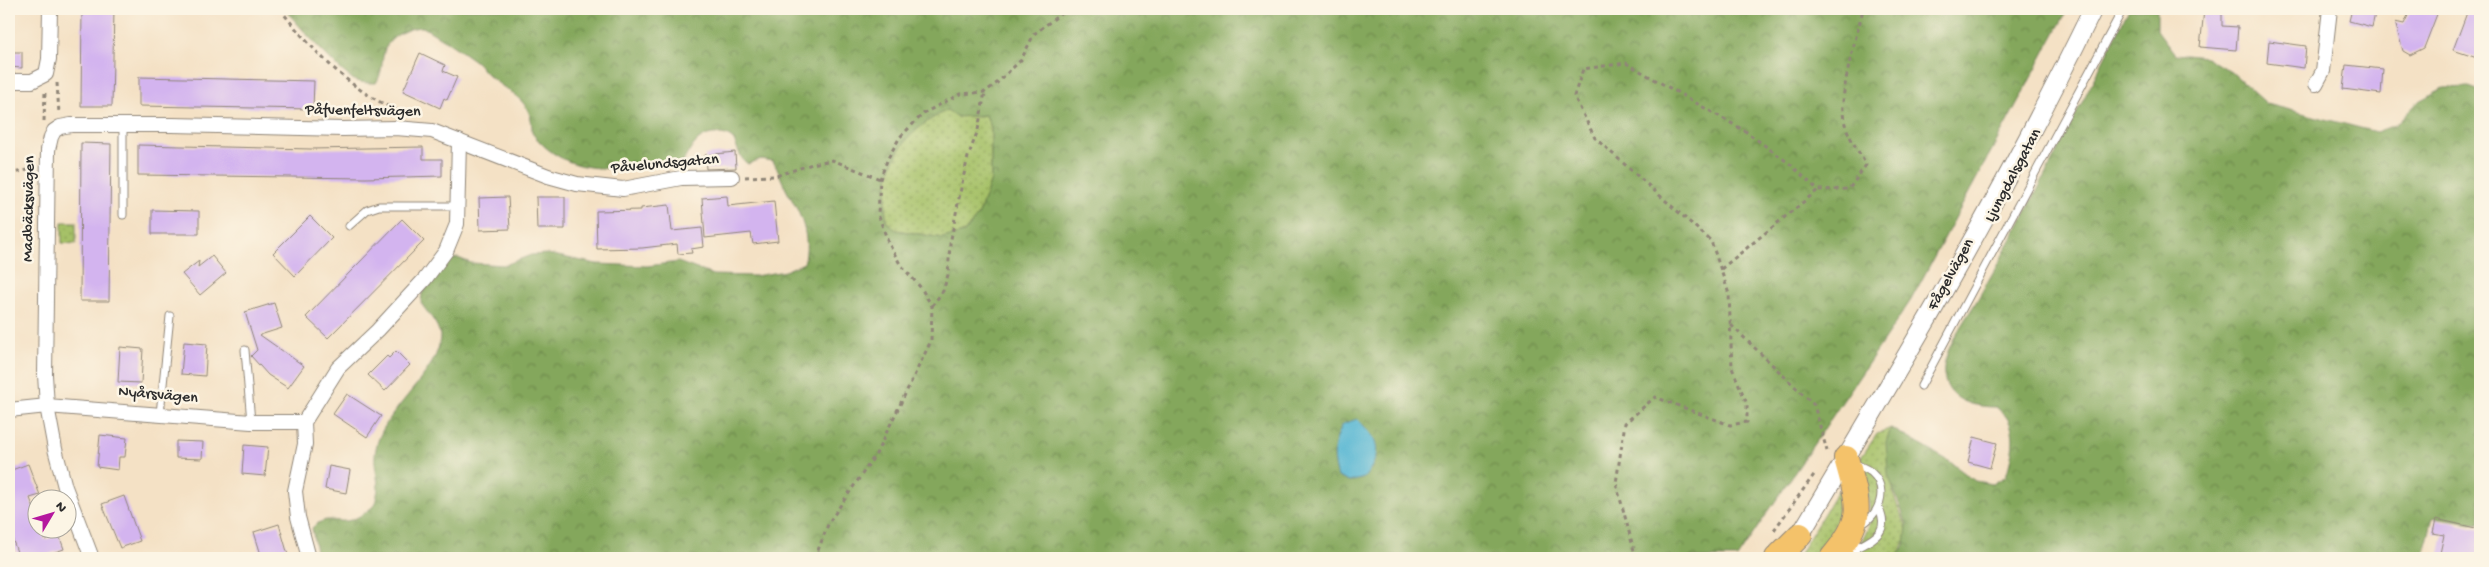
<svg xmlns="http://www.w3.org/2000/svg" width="2489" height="567" font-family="'Gochi Hand',sans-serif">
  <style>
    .grass { fill: url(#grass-dots); stroke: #687649 }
    .forest { fill: url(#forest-crowns); stroke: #586944; fill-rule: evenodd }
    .water { fill: #55b6d3; stroke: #40707f }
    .building { fill: #d3b4ef }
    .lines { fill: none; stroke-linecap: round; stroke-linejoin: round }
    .service-casing { stroke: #908678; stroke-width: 9 }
    .minor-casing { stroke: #908678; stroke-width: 16 }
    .tertiary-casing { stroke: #908678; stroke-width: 20 }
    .trunk-casing { stroke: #908678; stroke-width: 26 }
    .path { stroke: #908678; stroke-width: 3; stroke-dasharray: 4 4; stroke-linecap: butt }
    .service { stroke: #fff; stroke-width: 7 }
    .minor { stroke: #fff; stroke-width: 14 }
    .tertiary { stroke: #fff; stroke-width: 18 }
    .trunk { stroke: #f4c26a; stroke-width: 24 }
    .labels { text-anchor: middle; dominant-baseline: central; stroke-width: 5; stroke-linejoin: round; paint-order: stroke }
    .street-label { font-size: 16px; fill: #2b2b2b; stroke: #fcf5e5 }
  </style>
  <defs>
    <pattern id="grass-dots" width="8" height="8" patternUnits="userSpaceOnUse" patternTransform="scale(1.25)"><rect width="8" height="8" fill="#a6c167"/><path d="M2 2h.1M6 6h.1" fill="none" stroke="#879d55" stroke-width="1.8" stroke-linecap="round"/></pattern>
    <pattern id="forest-crowns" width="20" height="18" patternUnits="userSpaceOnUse" patternTransform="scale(1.25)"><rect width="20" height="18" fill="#84a75c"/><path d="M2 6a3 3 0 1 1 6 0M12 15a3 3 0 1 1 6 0" fill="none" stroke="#6c884c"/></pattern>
  </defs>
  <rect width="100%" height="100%" fill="#fcf5e5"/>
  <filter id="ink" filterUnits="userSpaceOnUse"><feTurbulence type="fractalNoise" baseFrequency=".02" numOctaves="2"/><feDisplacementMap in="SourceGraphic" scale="10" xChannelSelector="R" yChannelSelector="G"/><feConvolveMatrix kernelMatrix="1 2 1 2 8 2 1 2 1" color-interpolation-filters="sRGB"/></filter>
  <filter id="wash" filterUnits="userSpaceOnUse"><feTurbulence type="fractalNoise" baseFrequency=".0096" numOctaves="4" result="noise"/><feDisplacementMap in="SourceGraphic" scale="20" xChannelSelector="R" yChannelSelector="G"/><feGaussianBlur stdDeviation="1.12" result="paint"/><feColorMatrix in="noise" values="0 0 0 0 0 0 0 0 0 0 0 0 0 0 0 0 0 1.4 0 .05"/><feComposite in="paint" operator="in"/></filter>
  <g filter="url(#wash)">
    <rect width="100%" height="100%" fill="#f4e1c5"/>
    <!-- grass -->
    <g class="grass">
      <path d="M946,110L974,117L986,115L991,127V180L979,214L964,233L942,238L896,230L886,221C883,165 896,136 946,110Z"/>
      <polygon points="62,222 76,222 76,244 62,243"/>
      <path d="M1891,428C1884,449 1890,476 1895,498C1903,526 1918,531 1894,558H1847C1884,521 1868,506 1858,462L1877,434Z"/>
      <path d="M1838,490C1852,521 1838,535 1817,558H1797Z"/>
    </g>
    <!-- forest -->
    <g class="forest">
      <path d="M285,9H2068L1911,300L1737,558H317L312,528C326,515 332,522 346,521C357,520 367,511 375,505C376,499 378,492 378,486C377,470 372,462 377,444C387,407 441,371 440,336C439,324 427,313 421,303L422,293L440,269L449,260L458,258L471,263L505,265L531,255L548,254L597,264L647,266L678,262L713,275L755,276L785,271L804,263C811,237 801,214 788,193C782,183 779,171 773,161L761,159L748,164C739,158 739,150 734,141C731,137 725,134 720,134C699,132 692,147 682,163L671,165C661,164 651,166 641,167C598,171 561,170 532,133C533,98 510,95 488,75C483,71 480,65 475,61C459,49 441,38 423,27C408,27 388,37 384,52C381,64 383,72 376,83C369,83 362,83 356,81C341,74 297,24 285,9ZM947,110L957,117L986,115L991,127V180L979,214L964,233L942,238L896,230L886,221C883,166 897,136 947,110ZM1343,424L1364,478L1349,482L1338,477C1332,457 1333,442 1343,424Z"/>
      <path d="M2129,9H2157V30L2175,54L2206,57L2234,74L2267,104L2376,132L2395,125L2417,102L2443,88L2469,87L2480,91V524L2433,517L2423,558H1894L1905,546L1907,525L1888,474L1886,442L1891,428L1949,461L1975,481L1993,484L2006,476C2011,460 2018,434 2007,418C2005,414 1999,410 1996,407C1974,407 1947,401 1944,375C1941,351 1967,318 1979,297C2033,204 2080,105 2129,9Z"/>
    </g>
    <!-- water -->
    <path class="water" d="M1357,419C1379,440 1384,452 1364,478L1349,482L1338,477C1332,457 1333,442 1343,424Z"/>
    <g id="blocks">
      <!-- building -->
      <g class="building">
        <polygon points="82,9 114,9 112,106 81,106"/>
        <polygon points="2352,9 2376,9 2372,27 2349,21"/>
        <polygon points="2411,9 2439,9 2424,48 2410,55 2403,51 2395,22 2404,24"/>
        <polygon points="2204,10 2222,11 2222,26 2238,27 2236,50 2200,47"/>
        <polygon points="2468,10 2480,15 2480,59 2453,50"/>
        <polygon points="2269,41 2306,46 2304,68 2267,63"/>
        <polygon points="9,52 22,52 22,68 9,67"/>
        <polygon points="420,53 445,65 443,71 457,77 447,100 444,98 440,108 403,91"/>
        <polygon points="2346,65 2383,69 2381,94 2343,89"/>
        <polygon points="139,77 314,81 313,109 139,106"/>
        <polygon points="81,143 111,144 109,301 80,301"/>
        <polygon points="138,145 311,149 423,147 423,159 442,159 442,176 366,178 138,175"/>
        <polygon points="735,152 736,168 706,169 705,155"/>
        <polygon points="727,196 728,206 774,201 778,241 753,244 751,233 705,238 702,198"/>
        <polygon points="508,197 510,229 480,230 479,198"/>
        <polygon points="536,197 565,197 565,229 537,229"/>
        <polygon points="669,205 672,231 702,228 704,247 691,249 692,253 678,254 677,244 642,248 597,249 596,211 641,210 641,208"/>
        <polygon points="152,210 199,211 199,234 152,234"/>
        <polygon points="310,216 332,238 295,276 273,253"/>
        <polygon points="402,219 424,241 328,338 306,317"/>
        <polygon points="212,256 226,273 200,295 182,274 199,261 198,267"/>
        <polygon points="274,303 282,328 260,335 304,366 288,388 268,375 251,356 257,350 245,312"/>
        <polygon points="184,342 207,344 205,376 181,374"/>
        <polygon points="120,347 143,349 141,383 118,382"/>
        <polygon points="396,351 410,365 385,391 368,375 387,356 389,358"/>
        <polygon points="347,394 381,416 367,437 333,414"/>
        <polygon points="100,435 127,438 125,457 119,457 118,470 97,467"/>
        <polygon points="1974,437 1997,443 1990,468 1968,462"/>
        <polygon points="176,441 203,442 202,459 176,458"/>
        <polygon points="244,445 268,447 265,476 242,474"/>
        <polygon points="28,464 40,495 30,498 38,520 38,530 41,530 45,540 59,535 64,549 38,558 19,558 9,529 9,471"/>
        <polygon points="329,466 350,470 346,493 325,489"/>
        <polygon points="124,496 140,541 120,548 102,504"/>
        <polygon points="2436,519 2480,529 2478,558 2439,558 2444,535 2433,533"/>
        <polygon points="279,524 288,555 277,558 262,558 254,532"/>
      </g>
    </g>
  </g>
  <g filter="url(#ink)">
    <use href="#blocks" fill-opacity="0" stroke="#908678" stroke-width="1"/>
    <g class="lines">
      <defs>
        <g id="service">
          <polyline points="123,125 123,215"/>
          <polyline points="349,226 367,210 379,206 457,206"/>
          <polyline points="245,350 251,422"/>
          <polyline points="1921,386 2123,9"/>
          <polyline points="160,414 170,316"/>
          <path d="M1854,463C1859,466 1866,468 1871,472C1890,489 1879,516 1860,525"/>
          <path d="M1856,548C1875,538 1890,532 1879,508"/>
          <polyline points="1855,558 1856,536"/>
        </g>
        <g id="minor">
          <polyline points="9,81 32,81 46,74 49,59 50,9"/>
          <polyline points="2316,84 2323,71 2330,9"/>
          <polyline points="9,410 47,406 251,422 304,422"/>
          <polyline points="92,558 65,487 55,449 47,406 45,375 48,150 51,137 54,131 60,127 71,125 172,125 343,129 396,128 432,131 548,176 577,184 623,189 681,178 732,177"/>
          <polyline points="309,558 298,517 295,491 305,444 304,422 338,368 378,330 425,279 446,251 457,224 459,141"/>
        </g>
        <path id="tertiary" d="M1800,535C1903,363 2006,190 2093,9"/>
        <g id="trunk">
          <polyline points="1777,558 1800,535"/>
          <path d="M1832,558C1866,518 1859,506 1846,458"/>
        </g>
      </defs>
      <!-- service casing -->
      <use href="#service" class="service-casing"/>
      <!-- minor casing -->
      <use href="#minor" class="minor-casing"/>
      <!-- tertiary casing -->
      <use href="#tertiary" class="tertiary-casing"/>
      <!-- trunk casing -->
      <use href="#trunk" class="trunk-casing"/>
      <!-- path -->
      <g class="path">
        <path d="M280,9C311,49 353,94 402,112"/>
        <polyline points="2390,14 2392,9"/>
        <polyline points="57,83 59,114"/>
        <polyline points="44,121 45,92"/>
        <polyline points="9,174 32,169"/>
        <polyline points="745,177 776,176 812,164 832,160 880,179"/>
        <polyline points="1721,269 1818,190"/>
        <polyline points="932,306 943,291 948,275 950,244 962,183 968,157 978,130 985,92"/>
        <polyline points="1731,325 1814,405 1827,451"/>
        <polyline points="1774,530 1816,472"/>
        <polyline points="815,558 829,522 876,454 931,341 932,306 921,288 900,264 888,242 878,214 880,179 888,158 900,137 924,113 960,94 985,92 997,83 1021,60 1034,34 1067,9"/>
        <path d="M1636,558L1616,483L1625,423L1655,397L1730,425L1747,422V404L1732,368L1729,294L1711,241L1595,138L1574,96L1583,69L1626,63L1745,131L1790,164L1818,190L1849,189L1866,165C1857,148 1844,132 1843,112C1841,86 1857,36 1863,9"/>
      </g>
      <!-- service -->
      <use href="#service" class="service"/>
      <!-- minor -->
      <use href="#minor" class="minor"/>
      <!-- tertiary -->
      <use href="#tertiary" class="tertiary"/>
      <!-- trunk -->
      <use href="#trunk" class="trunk"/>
    </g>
  </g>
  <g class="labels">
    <!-- street labels -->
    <g class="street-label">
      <text transform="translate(363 112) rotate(1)">Påfvenfeltsvägen</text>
      <text transform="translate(665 165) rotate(-5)">Påvelundsgatan</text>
      <text transform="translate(2014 176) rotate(-62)">Ljungdalsgatan</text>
      <text transform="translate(30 209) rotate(-89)">Madbäcksvägen</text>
      <text transform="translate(1952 275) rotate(-61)">Fågelvägen</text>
      <text transform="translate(158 396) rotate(5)">Nyårsvägen</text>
    </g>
  </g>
  <!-- margin -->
  <rect width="2489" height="567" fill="none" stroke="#fcf5e5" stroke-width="30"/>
  <!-- north arrow -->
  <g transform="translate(52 514) rotate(52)"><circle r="24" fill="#fcf5e5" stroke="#a8a49b"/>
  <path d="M0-4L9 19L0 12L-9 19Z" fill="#b5179e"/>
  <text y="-8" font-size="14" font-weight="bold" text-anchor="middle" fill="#2b2b2b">N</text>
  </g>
</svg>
